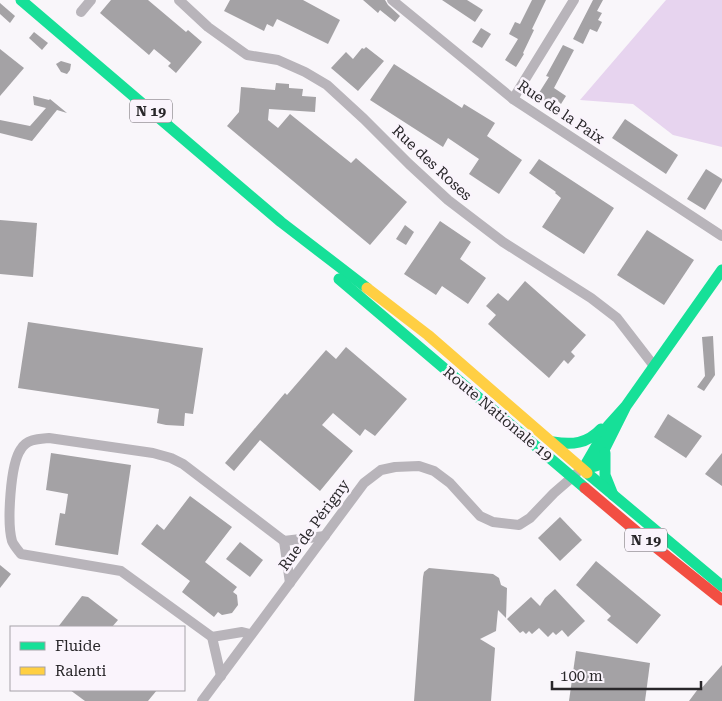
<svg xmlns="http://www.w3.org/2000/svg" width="722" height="701" font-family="'Roboto Serif',serif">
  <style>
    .green { fill: #e7d4ef }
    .building { fill: #a4a2a5 }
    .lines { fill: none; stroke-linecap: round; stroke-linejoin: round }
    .street { stroke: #b8b4ba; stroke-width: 10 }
    .fast { stroke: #16e098; stroke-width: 11 }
    .slow { stroke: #ffcf43; stroke-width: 11 }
    .jam { stroke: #f24e42; stroke-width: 11 }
    .labels { text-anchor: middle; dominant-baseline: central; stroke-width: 5; stroke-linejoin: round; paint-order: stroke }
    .shield { fill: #faf4fc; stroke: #686469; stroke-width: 1 }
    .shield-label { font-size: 14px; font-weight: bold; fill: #29272a }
    .street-label { font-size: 15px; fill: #29272a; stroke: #faf4fc }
  </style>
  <rect width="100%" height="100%" fill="#f9f6fa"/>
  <!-- green -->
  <polygon class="green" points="666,0 722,0 722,147 673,135 633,104 580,100"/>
  <!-- building -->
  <g class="building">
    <polygon points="111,0 148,0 186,32 188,30 202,42 176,73 168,66 171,63 154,49 149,55 100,13"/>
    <polygon points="230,0 303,0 340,20 328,44 277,19 273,27 267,24 264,31 224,11"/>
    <polygon points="363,0 385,0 388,5 400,16 395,22 380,10 378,13"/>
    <polygon points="442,0 467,0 483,10 475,22"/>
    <polygon points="532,0 546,0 532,29 534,30 523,53 524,54 516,67 505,60 518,39 509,34 515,22 520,24"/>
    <polygon points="593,0 603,0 597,11 602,13 598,20 602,22 597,32 590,29 583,44 573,39"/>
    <polygon points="0,3 15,16 10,23 0,14"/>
    <polygon points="481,28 491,34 482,48 472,42"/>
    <polygon points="34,32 48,43 42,50 29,38"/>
    <polygon points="563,45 574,50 554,88 566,96 561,104 558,101 554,107 537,96 549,77 546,76"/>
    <polygon points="366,47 384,61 358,91 331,68 346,52 353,59 362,48 364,49"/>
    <polygon points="0,49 24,68 0,96"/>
    <polygon points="61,61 71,64 70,70 67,74 61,72 56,64"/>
    <polygon points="394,64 462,108 464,104 495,123 487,136 522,160 499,194 469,174 479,159 448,138 443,147 370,100"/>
    <polygon points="276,83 289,84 289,88 303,89 302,96 316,97 315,112 269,109 268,120 278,128 290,114 351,163 356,158 407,202 370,245 227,126 239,112 241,87 275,90"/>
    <polygon points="33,96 49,100 50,99 67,113 57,110 32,141 0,133 0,120 30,126 46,108 34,105"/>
    <polygon points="625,119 678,155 666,174 612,138"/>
    <polygon points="539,159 614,208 584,254 542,227 561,198 555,193 556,192 529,173"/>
    <polygon points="706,169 722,179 722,181 705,210 687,199"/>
    <polygon points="0,220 37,223 33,277 0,274"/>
    <polygon points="440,221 471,242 460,259 486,278 468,304 442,286 436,295 404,274"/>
    <polygon points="405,225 414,232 406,245 396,239"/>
    <polygon points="647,230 694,260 664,305 617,275"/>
    <polygon points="525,281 586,335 571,352 575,356 568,364 564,360 549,378 488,324 496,315 486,306 498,293 508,301"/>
    <polygon points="28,322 203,348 193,414 185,413 184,426 166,425 157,423 159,409 18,388"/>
    <polygon points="713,336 715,375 704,391 697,387 705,376 702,337"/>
    <polygon points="346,347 407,399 375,436 365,429 360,436 333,413 322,425 353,451 320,491 260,440 234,471 225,463 285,393 287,395 326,350 336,359"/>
    <polygon points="668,414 702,436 686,458 654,437"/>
    <polygon points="51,453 131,465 118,555 55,545 60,513 65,514 68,494 46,490"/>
    <polygon points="722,453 722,486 705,474"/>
    <polygon points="190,496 232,527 205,562 237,587 233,592 237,595 238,605 232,613 222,615 218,612 214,617 182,592 190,581 141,544 157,524 164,530"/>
    <polygon points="560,517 582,540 560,561 538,538"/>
    <polygon points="240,542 263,560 250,577 226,559"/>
    <polygon points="596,561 661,615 637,644 607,620 611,616 576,585"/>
    <polygon points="0,565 11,574 0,588"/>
    <polygon points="429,568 493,574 499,578 501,585 507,588 506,618 498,610 496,631 480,639 495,648 491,701 414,701 423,577 424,572"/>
    <polygon points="555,589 585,621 568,637 562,630 556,635 553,632 548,637 539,628 532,634 529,631 526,634 523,631 520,633 507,619 531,597 540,606 545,598"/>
    <polygon points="82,596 88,597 118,620 112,627 58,627"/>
    <polygon points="576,651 650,663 645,701 569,701"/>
    <polygon points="722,665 722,701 689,701 698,689 700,690"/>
    <polygon points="70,690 157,690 148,701 85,701"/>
  </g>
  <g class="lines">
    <!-- street -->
    <g class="street">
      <polyline points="179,0 208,27 247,55 278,60 305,72 327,85 364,119 409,164 448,200 503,242 591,298 617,318 654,366"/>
      <polyline points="392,0 513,99 722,236"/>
      <polyline points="81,12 91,0"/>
      <polyline points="513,99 574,0"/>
      <polyline points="284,541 290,583"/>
      <polyline points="212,637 242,632 250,634"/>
      <path d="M221,676L212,637L121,571L21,554C18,550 14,546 12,541C7,523 10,464 21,449C27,439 38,439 49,438L153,453L171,458L183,464L284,541L325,536"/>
      <polyline points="202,701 364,483 381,470 395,467 419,466 434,471 450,483 480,516 493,522 519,525 530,518 554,493 576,474"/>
    </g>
    <!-- fast -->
    <g class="fast">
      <polyline points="21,0 281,222 367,288"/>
      <polyline points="339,279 585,488"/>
      <polyline points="626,406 596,466 583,469 608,426 626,406 722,270"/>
      <path d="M553,442C572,445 587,444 601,429"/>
      <polyline points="605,453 605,475 613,495"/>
      <polyline points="587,473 722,586"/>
    </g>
    <!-- slow -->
    <polyline class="slow" points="367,288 428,335 587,473"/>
    <!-- jam -->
    <polyline class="jam" points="585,488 643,537 722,600"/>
  </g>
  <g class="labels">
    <!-- shield labels -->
    <g class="shield">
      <rect x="130" y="99.5" width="42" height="23" rx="4"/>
      <rect x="625" y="528.5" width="42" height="23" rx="4"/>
    </g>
    <g class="shield-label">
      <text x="151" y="111">N 19</text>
      <text x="646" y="540">N 19</text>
    </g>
    <!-- street labels -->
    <g class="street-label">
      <text transform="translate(561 112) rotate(34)">Rue de la Paix</text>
      <text transform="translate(432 163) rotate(43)">Rue des Roses</text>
      <text transform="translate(498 414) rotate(40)">Route Nationale 19</text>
      <text transform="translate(314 525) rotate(-54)">Rue de Périgny</text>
    </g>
  </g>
  <!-- legend -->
  <rect x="10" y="626" width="175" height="65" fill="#faf4fc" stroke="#a6a2a8"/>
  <rect x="20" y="642" width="25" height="8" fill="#16e098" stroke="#a6a2a8"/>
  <text x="55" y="651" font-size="15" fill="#29272a">Fluide</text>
  <rect x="20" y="667" width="25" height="8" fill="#ffcf43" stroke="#a6a2a8"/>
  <text x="55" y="676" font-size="15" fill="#29272a">Ralenti</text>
  <!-- scale -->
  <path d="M552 681v8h149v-8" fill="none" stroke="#29272a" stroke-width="2.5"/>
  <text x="560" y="681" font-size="15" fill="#29272a" stroke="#faf4fc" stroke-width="4" paint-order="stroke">100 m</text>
</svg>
